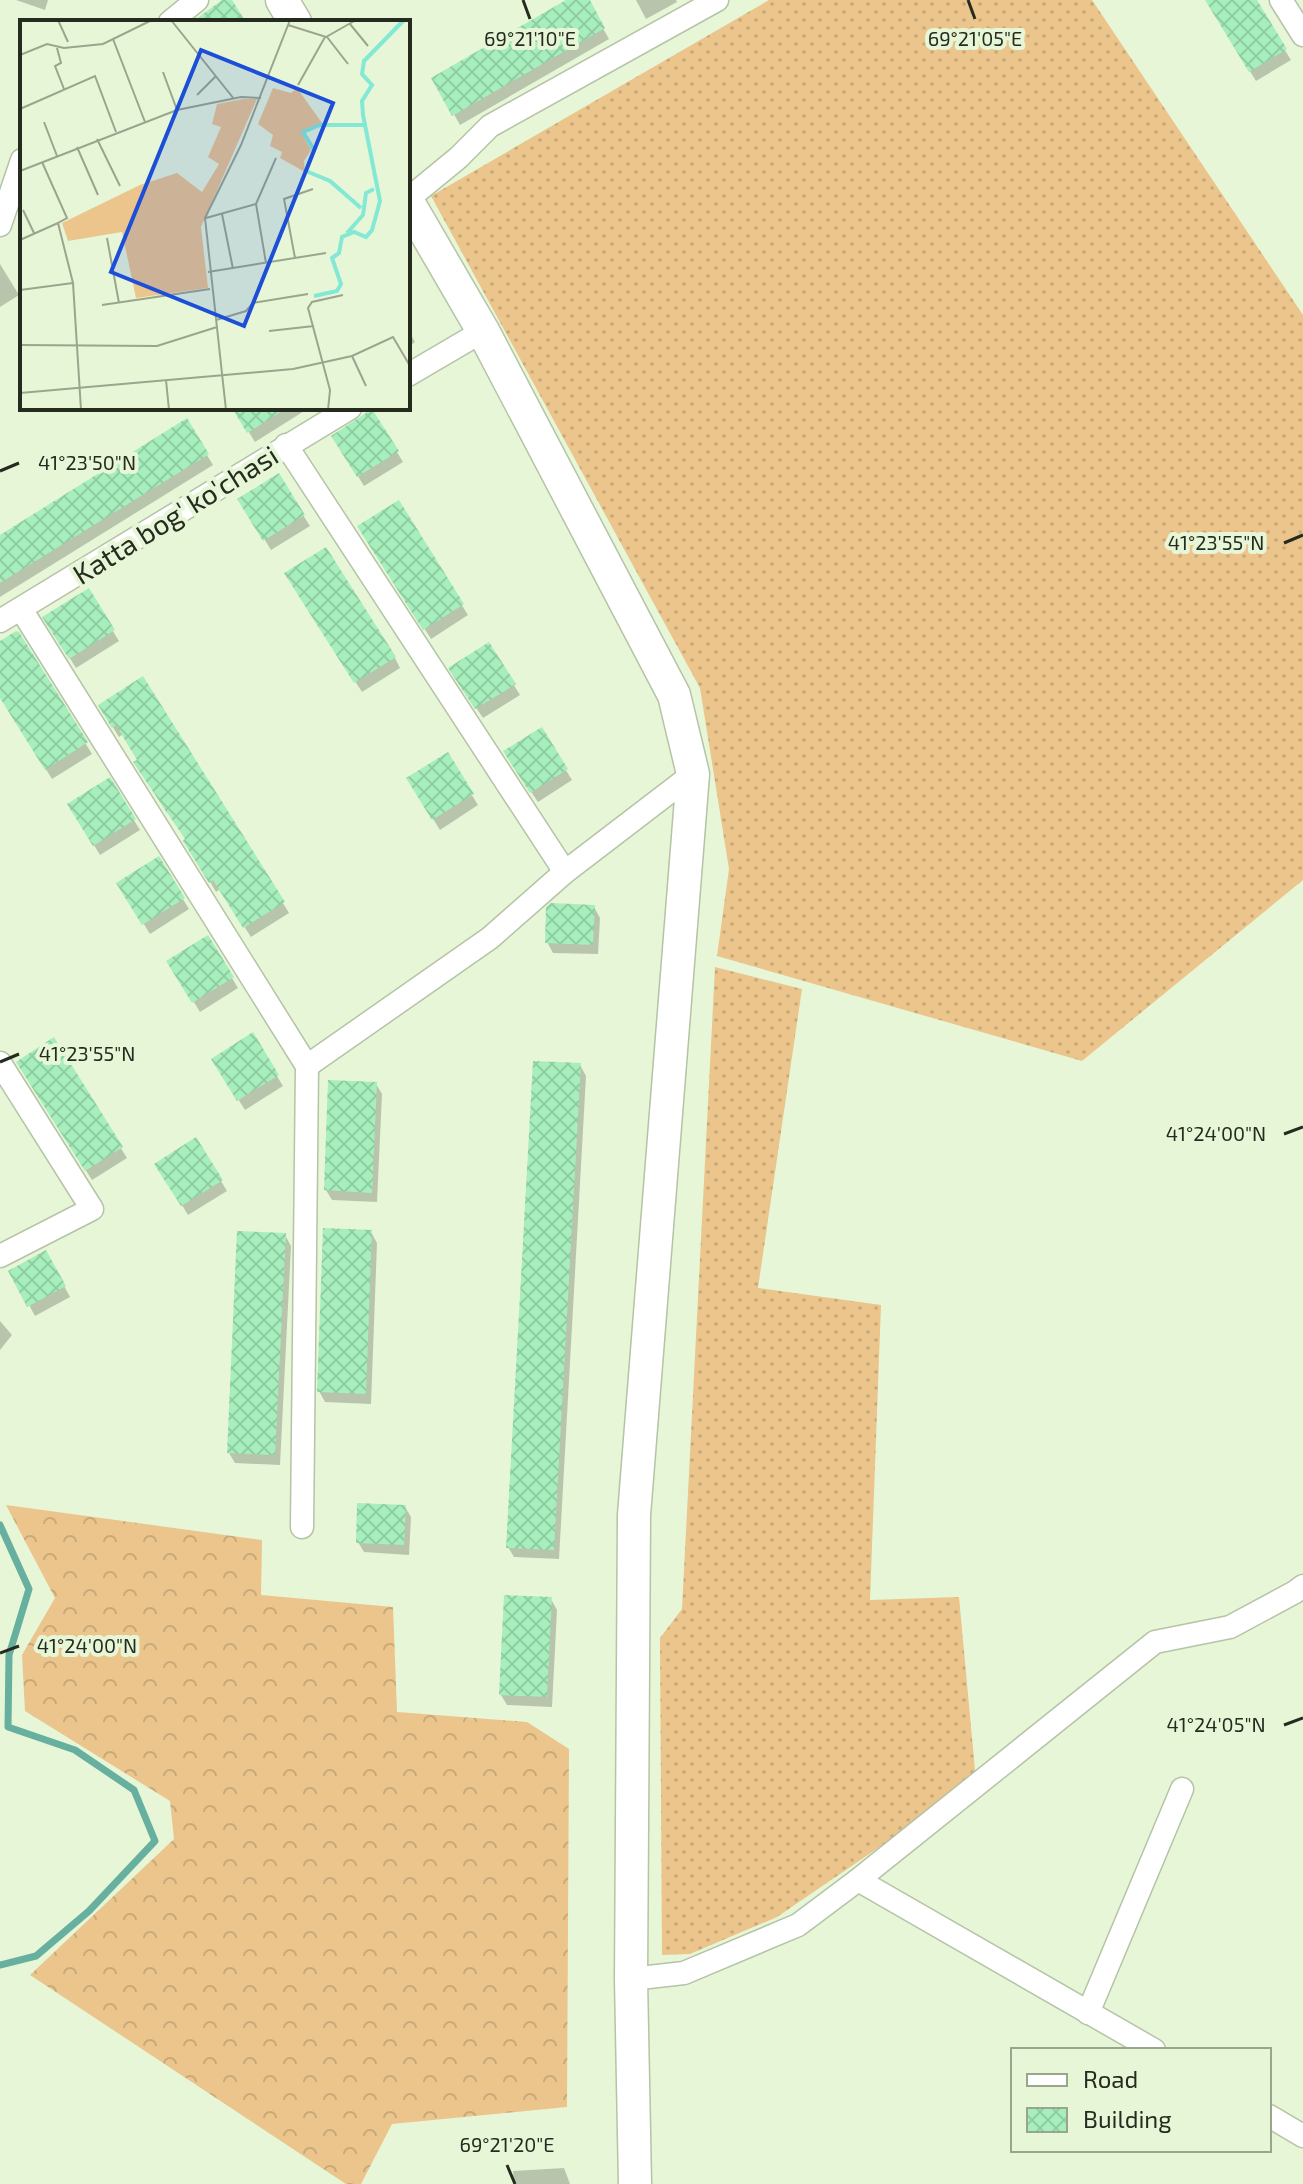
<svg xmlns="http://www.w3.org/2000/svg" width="1303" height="2184" font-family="'Exo 2',sans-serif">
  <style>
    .grass { fill: url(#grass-dots) }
    .forest { fill: url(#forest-crowns) }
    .shadow { fill: #0003 }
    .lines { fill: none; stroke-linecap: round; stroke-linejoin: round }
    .stream { stroke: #67af9e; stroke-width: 7 }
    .building { fill: url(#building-cross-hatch) }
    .street-casing { stroke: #b5c3a6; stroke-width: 25 }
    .secondary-casing { stroke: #b5c3a6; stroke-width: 35 }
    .street { stroke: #fff; stroke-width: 22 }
    .secondary { stroke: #fff; stroke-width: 32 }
    .ticks { fill: none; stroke: #262b20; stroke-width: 3 }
    .labels { text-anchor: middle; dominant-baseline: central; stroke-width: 8; stroke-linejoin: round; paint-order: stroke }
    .street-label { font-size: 28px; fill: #262b20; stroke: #e7f6d7 }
    .inset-river { fill: none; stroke: #83e8d4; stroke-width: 4 }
    .inset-road { fill: none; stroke: #9aa58e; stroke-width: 2 }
    .view { fill: #1d4ed8; fill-opacity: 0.15; stroke: #1d4ed8; stroke-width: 4 }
    .inset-edge { fill: none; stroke: #262b20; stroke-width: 4 }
    .ticks-label { font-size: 20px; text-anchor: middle; fill: #262b20; stroke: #e7f6d7; stroke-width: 8; stroke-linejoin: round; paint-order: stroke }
  </style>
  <defs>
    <pattern id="grass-dots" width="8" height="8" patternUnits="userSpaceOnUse" patternTransform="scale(2)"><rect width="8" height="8" fill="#ebc58c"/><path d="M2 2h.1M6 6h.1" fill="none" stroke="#c9a978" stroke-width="1.8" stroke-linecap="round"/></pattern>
    <pattern id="forest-crowns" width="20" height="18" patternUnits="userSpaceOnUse" patternTransform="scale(2)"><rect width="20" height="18" fill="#ebc58c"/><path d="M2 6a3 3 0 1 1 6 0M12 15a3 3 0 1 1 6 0" fill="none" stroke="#c9a978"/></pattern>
    <pattern id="building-cross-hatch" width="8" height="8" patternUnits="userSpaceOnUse" patternTransform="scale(2)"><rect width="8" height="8" fill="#a6efbd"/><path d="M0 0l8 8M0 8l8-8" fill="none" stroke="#8fcda2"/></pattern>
  </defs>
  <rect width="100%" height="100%" fill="#e7f6d7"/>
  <!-- grass -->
  <g class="grass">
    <polygon points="769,0 1092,0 1303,315 1303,880 1082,1061 717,956 729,869 700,688 431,196"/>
    <polygon points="715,967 802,989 758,1288 881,1305 870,1600 959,1597 976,1781 777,1917 690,1954 662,1955 660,1638 682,1609"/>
  </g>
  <!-- forest -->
  <polygon class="forest" points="6,1505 262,1540 261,1595 393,1607 397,1712 527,1722 569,1749 567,2107 392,2124 361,2184 346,2184 30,1975 174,1839 170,1801 25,1711 22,1655 55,1598"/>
  <!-- shadow -->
  <g class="shadow">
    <polygon points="16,0 48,0 45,10"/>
    <polygon points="571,0 587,0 609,39 460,125 434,79"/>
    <polygon points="636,0 676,0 677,2 646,19"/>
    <polygon points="1206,0 1254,0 1291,60 1256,81"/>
    <polygon points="0,264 19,295 0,307"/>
    <polygon points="408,330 415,342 408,347"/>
    <polygon points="234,408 309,408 255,442"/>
    <polygon points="372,411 403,462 364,486 334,437"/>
    <polygon points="187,421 213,465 0,597 0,537"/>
    <polygon points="278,476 310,526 271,550 240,500"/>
    <polygon points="398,502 468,615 431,639 366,537"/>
    <polygon points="292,584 395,658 400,668 362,692"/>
    <polygon points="88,591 119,641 76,668 45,618"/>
    <polygon points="18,635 92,754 52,779 0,696 0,645"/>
    <polygon points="489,645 520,695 483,718 457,679"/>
    <polygon points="100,706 283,903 289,913 251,937 220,889 216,892 170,812 167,813 142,773 139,760 123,734 119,737"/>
    <polygon points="541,730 572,780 538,802 511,762"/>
    <polygon points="447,755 478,805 440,830 408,779"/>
    <polygon points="109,780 140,830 100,855 69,804"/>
    <polygon points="158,859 189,909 150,934 119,884"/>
    <polygon points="594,907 600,918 598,954 553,953 547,942"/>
    <polygon points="208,938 238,988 200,1012 169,962"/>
    <polygon points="252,1035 283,1086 245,1110 213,1059"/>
    <polygon points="54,1040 127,1158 92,1180 24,1072"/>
    <polygon points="580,1065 586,1076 559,1559 514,1557 508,1547"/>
    <polygon points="376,1084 382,1094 377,1202 332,1200 326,1190"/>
    <polygon points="196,1140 227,1191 188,1215 157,1164"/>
    <polygon points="371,1232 377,1243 371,1404 325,1402 319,1391"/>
    <polygon points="285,1235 291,1246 280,1465 235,1463 229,1453"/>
    <polygon points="46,1253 70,1297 35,1316 11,1272"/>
    <polygon points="0,1321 12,1335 0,1350"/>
    <polygon points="405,1507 411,1517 409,1555 364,1552 358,1542"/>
    <polygon points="551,1599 557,1610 552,1707 507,1705 501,1695"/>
    <polygon points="564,2168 570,2184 514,2184 513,2171"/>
  </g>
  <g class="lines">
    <!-- stream -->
    <polyline class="stream" points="0,1525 29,1589 9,1655 8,1727 75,1750 134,1790 155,1841 89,1911 36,1956 0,1965"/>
  </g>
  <!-- building -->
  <g class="building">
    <polygon points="222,0 232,0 246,22 192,22"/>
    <polygon points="566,0 590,0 605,28 452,116 431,78"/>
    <polygon points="1205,0 1257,0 1287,49 1249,72"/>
    <polygon points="232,408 287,408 247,433"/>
    <polygon points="372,409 399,451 357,477 331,436"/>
    <polygon points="187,418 209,454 0,583 0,535"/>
    <polygon points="279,473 305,515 263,541 237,499"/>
    <polygon points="399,500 464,604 423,630 357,526"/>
    <polygon points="326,547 396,657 354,683 284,573"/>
    <polygon points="89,588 115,630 69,659 42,617"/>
    <polygon points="16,631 19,632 88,742 45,770 0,698 0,641"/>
    <polygon points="489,642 516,684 475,709 448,668"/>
    <polygon points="143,676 285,902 243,928 213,880 209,883 183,841 185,839 133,762 137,760 116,725 112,728 98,705"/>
    <polygon points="542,727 568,769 530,793 503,751"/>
    <polygon points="448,752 474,794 432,820 406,778"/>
    <polygon points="110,777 136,819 93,846 67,804"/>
    <polygon points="159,856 185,898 142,925 116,883"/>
    <polygon points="551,903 595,905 593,945 545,943 546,907"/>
    <polygon points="208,935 234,977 192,1003 166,961"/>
    <polygon points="253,1032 279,1075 237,1101 211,1059"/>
    <polygon points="54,1037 123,1147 85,1171 16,1062"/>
    <polygon points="533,1061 581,1063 554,1550 506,1548"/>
    <polygon points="328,1080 377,1082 372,1193 324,1190"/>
    <polygon points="196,1137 223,1180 181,1206 154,1164"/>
    <polygon points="323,1228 372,1230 366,1394 317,1392"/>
    <polygon points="237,1231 286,1233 275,1455 227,1453"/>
    <polygon points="46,1250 66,1286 27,1307 8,1271"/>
    <polygon points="357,1503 406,1505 404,1545 356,1543"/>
    <polygon points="504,1595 552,1597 547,1697 499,1695"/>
  </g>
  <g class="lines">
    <defs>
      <g id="street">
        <polyline points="1281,0 1303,35"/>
        <polyline points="170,22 197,0"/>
        <polyline points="408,199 458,158 490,126 717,0"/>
        <polyline points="0,225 22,160"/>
        <polyline points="408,375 483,331"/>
        <polyline points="286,445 565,872"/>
        <polyline points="21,609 307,1066 302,1527"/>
        <polyline points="0,621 350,408"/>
        <polyline points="0,1063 92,1209 0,1256"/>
        <polyline points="307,1066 490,938 565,872 693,774"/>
        <polyline points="858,1880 1154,2050"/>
        <polyline points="631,1979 684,1973 798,1925 858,1880 1155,1642 1230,1627 1295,1592 1303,1586"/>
        <polyline points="1088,2013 1182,1789"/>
        <polyline points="1269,2116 1303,2136"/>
      </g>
      <g id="secondary">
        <polyline points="282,0 295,22"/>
        <polyline points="408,202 483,331 674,695 693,774 634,1515 631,1979 635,2184"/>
      </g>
    </defs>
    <!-- street casing -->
    <use href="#street" class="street-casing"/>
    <!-- secondary casing -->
    <use href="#secondary" class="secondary-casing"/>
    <!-- street -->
    <use href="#street" class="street"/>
    <!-- secondary -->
    <use href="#secondary" class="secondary"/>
  </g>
  <!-- ticks -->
  <path class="ticks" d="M523,0L530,19M968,0L975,19M0,471L19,463M1284,543L1303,535M0,1062L19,1054M1284,1134L1303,1127M0,1653L19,1646M1284,1725L1303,1718M507,2165L515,2184"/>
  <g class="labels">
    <!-- street labels -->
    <g class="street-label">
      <text transform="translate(175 514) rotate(-32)">Katta bog' ko'chasi</text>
    </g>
  </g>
  <!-- overview -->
  <g transform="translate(20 20)">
    <rect width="390" height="390" fill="#e7f6d7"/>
    <path d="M223,79H237L181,207L188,268L116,278L102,212L48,221L42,203L120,165L157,153L182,172L199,144L188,137L201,107L192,104L197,84Z" fill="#ebc58c"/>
    <path d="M253,68L271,73L277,68L302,103L281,112L291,130L284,141L285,152L260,138L262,132L250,126L253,115L238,104Z" fill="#ebc58c"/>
    <path class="inset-river" d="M341,188L310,161L286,151L294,130L283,112L300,105H344M327,213L343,195L346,173L354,169M294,276L317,271L321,264L312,238L319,233L322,217L334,212L346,217L352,210L360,181L343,95L342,81L352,65L342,54L344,41L384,0"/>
    <path class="inset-road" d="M38,0L48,22M151,0L214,79M330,4L348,26M268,5L306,17L336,0M307,17L328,44M93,19L125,102M37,28L41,43L35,46L44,69M0,35L27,24L44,28L83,24L132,0M143,52L157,90M278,65L305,17M177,75L196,56M0,89L75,56L96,112M24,102L37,136M77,119L100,166M57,127L78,175M22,142L47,198L38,203L53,263L61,390M0,151L157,90L221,77L241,78M3,190L14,213M202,194L213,249M186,198L236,184M87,218L99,283M0,220L38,203M275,238L264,179L293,169M246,243L236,184L256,138M188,252L306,233M0,270L53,263M82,285L190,269M196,300L226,291L233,283L288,274M249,311L294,306M0,325L137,326L197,307M332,336L346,366M146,360L149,390M0,373L273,349L332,336L373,317L390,346M206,390L185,198L221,125L270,0M308,390L310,370L288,288L292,282L323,275"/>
    <path class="view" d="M181,30L313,83L224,306L91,252Z"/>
    <rect width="390" height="390" class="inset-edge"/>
  </g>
  <g class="ticks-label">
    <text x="530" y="46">69°21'10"E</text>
    <text x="975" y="46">69°21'05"E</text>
    <text x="87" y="470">41°23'50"N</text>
    <text x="1216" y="550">41°23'55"N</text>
    <text x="87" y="1061">41°23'55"N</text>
    <text x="1216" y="1141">41°24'00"N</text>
    <text x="87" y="1653">41°24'00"N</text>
    <text x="1216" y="1732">41°24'05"N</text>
    <text x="507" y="2152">69°21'20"E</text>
  </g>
  <!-- legend -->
  <rect x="1011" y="2048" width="260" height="104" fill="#e7f6d7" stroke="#9aa58e" stroke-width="2"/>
  <rect x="1027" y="2074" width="40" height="12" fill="#ffffff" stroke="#9aa58e" stroke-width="2"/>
  <text x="1083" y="2088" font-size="24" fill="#262b20">Road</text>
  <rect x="1027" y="2108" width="40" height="24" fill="url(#building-cross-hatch)" stroke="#9aa58e" stroke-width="2"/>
  <text x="1083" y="2128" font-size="24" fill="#262b20">Building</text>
</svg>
